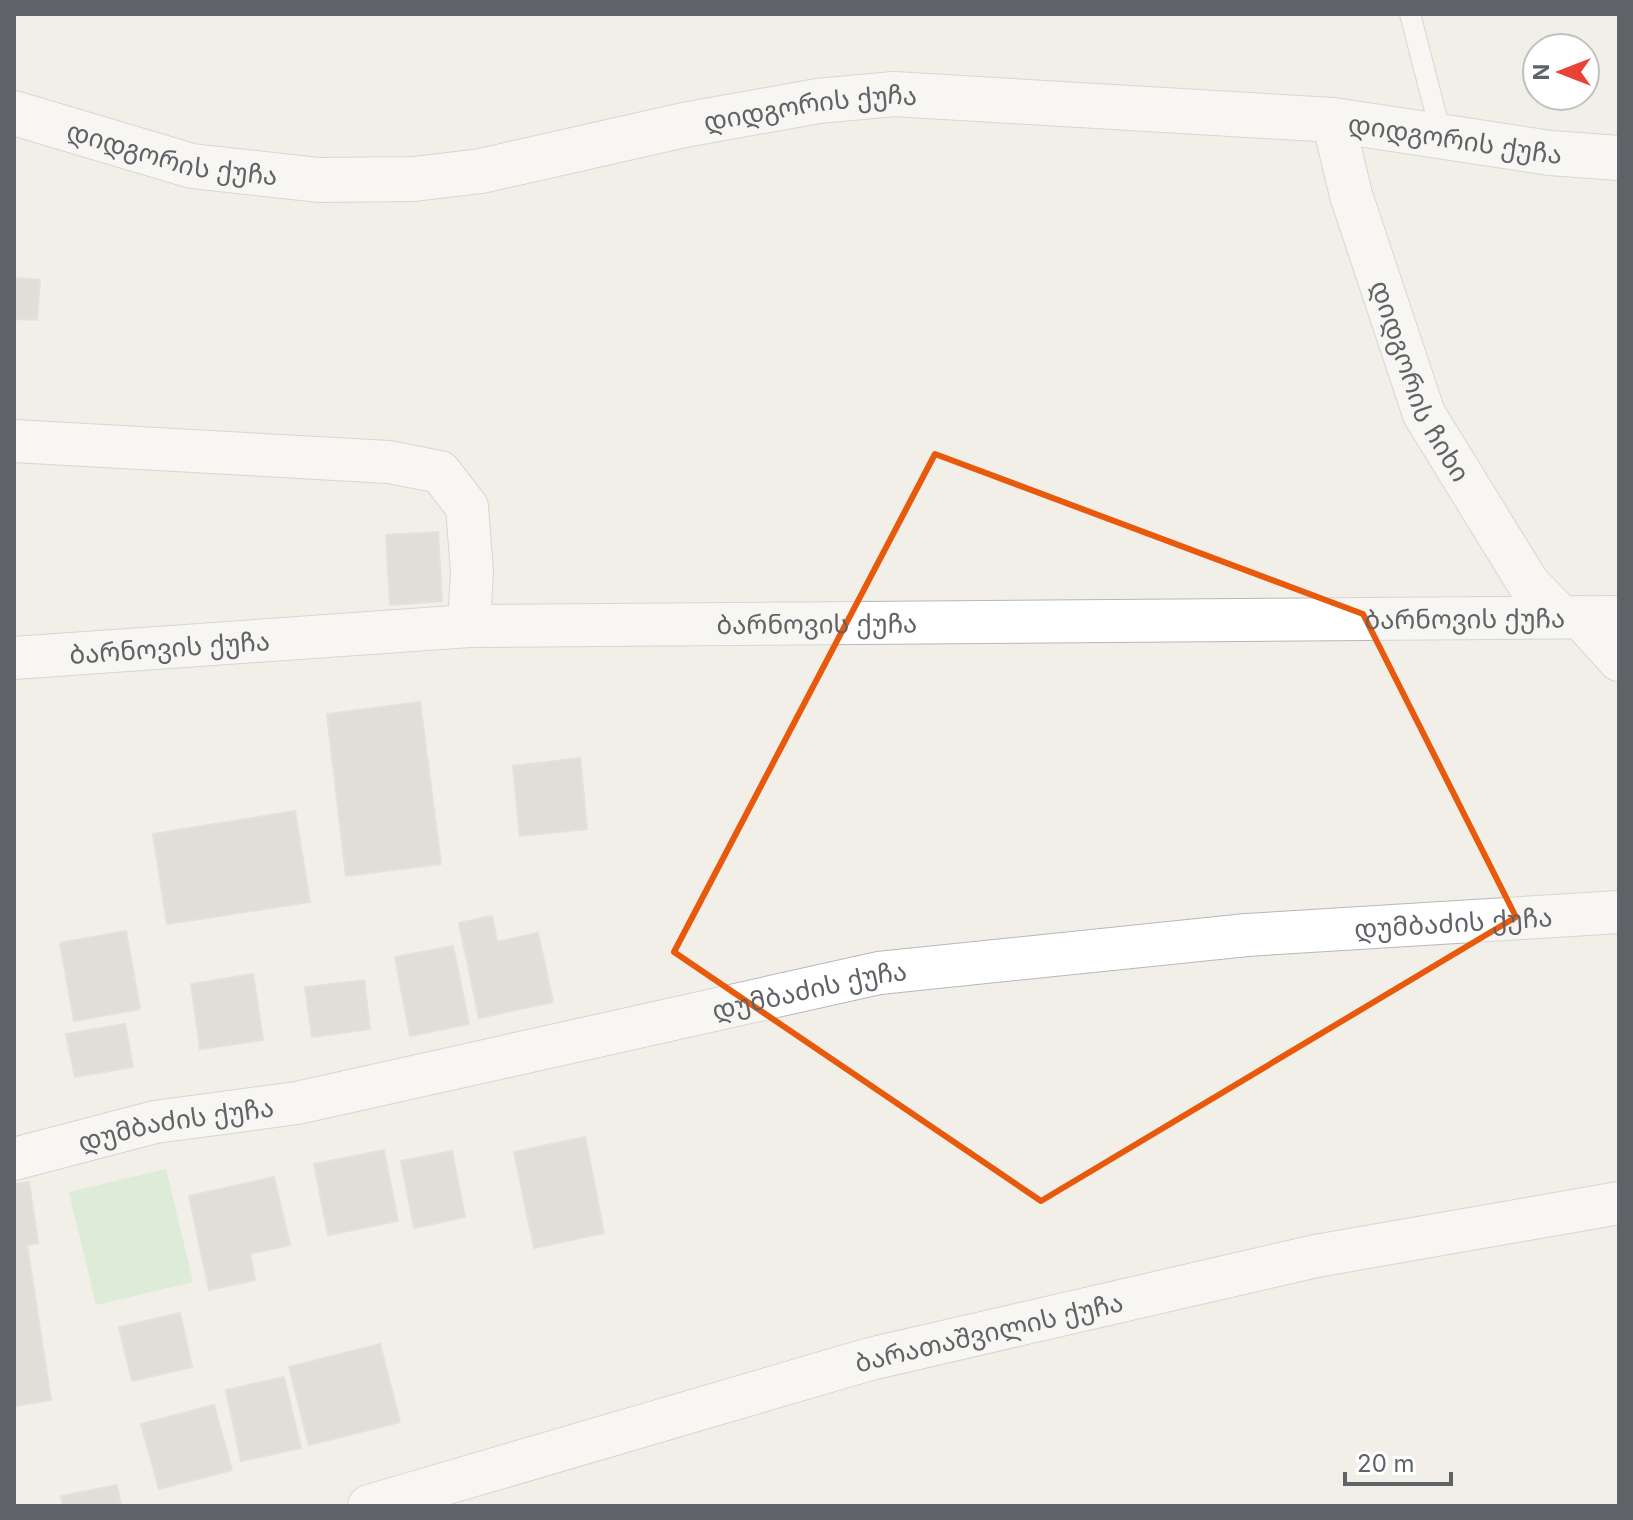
<svg xmlns="http://www.w3.org/2000/svg" width="1633" height="1520" font-family="Inter,'Noto Sans Georgian',sans-serif">
  <style>
    .green { fill: #c5e8c5 }
    .building { fill: #cccac5; stroke: #d6d1c6; stroke-width: 2 }
    .lines { fill: none; stroke-linecap: round; stroke-linejoin: round }
    .lane-casing { stroke: #b5b8bc; stroke-width: 22 }
    .street-casing { stroke: #b5b8bc; stroke-width: 44 }
    .secondary-casing { stroke: #b6babf; stroke-width: 46 }
    .lane { stroke: #fff; stroke-width: 20 }
    .street { stroke: #fff; stroke-width: 42 }
    .secondary { stroke: #fff; stroke-width: 44 }
    .marked { fill: none; stroke: #e8590c; stroke-width: 6; stroke-linejoin: round }
    .labels { text-anchor: middle; dominant-baseline: central; stroke-width: 6; stroke-linejoin: round; paint-order: stroke }
    .street-label { font-size: 26px; fill: #5f6368; stroke: #fff }
  </style>
  <rect width="100%" height="100%" fill="#f1efe8"/>
  <!-- green -->
  <polygon class="green" points="166,1169 193,1282 96,1305 69,1192"/>
  <!-- building -->
  <g class="building">
    <polygon points="14,278 40,280 37,320 14,319"/>
    <polygon points="438,532 442,601 390,605 386,535"/>
    <polygon points="420,702 441,864 346,876 327,714"/>
    <polygon points="580,758 587,829 520,836 513,766"/>
    <polygon points="295,811 310,902 167,924 153,834"/>
    <polygon points="492,916 497,942 538,933 553,1002 479,1018 459,923"/>
    <polygon points="126,931 140,1009 74,1021 60,943"/>
    <polygon points="453,946 469,1024 410,1036 395,957"/>
    <polygon points="253,974 263,1040 200,1049 191,984"/>
    <polygon points="364,980 370,1029 312,1037 305,987"/>
    <polygon points="125,1024 133,1067 75,1077 66,1034"/>
    <polygon points="585,1137 604,1233 534,1248 514,1152"/>
    <polygon points="384,1150 398,1221 328,1235 314,1164"/>
    <polygon points="452,1151 465,1217 414,1228 401,1161"/>
    <polygon points="274,1177 290,1245 250,1254 255,1280 209,1290 189,1196"/>
    <polygon points="29,1182 38,1243 27,1245 51,1400 14,1406 14,1184"/>
    <polygon points="180,1313 192,1367 132,1381 119,1327"/>
    <polygon points="380,1344 400,1422 309,1445 289,1367"/>
    <polygon points="284,1377 301,1448 241,1461 226,1390"/>
    <polygon points="214,1405 232,1470 159,1489 141,1424"/>
    <polygon points="117,1485 121,1506 63,1506 61,1496"/>
  </g>
  <g class="lines">
    <defs>
      <polyline id="lane" points="1410,14 1441,134"/>
      <g id="street">
        <path id="s1" d="M1333,120L1351,195L1424,414L1528,583L1561,617"/>
        <polyline points="14,441 389,462 440,472 467,507 472,572 469,626"/>
        <polyline points="1580,617 1619,660"/>
        <path id="s2" d="M14,658L469,626L1619,617"/>
        <path id="s3" d="M14,1159L155,1122L297,1103L879,973L1247,935L1619,912"/>
        <path id="s4" d="M369,1506L870,1359L1316,1256L1619,1203"/>
      </g>
      <g id="secondary">
        <path id="s5" d="M14,113L192,166L319,180L414,179L481,171L684,125L818,101L894,94L1333,120L1550,153L1619,158"/>
      </g>
    </defs>
    <!-- lane casing -->
    <use href="#lane" class="lane-casing"/>
    <!-- street casing -->
    <use href="#street" class="street-casing"/>
    <!-- secondary casing -->
    <use href="#secondary" class="secondary-casing"/>
    <!-- lane -->
    <use href="#lane" class="lane"/>
    <!-- street -->
    <use href="#street" class="street"/>
    <!-- secondary -->
    <use href="#secondary" class="secondary"/>
  </g>
  <!-- marked area -->
  <path d="M0 0H1633V1520H0ZM935,454L1363,614L1516,917L1041,1201L674,952Z" fill="#f1efe8" fill-opacity=".55" fill-rule="evenodd"/>
  <path class="marked" d="M935,454L1363,614L1516,917L1041,1201L674,952Z"/>
  <g class="labels">
    <!-- street labels -->
    <g class="street-label">
      <text stroke="none"><textPath href="#s5" startOffset="812">დიდგორის ქუჩა</textPath></text>
      <text stroke="none"><textPath href="#s5" startOffset="1460">დიდგორის ქუჩა</textPath></text>
      <text stroke="none"><textPath href="#s5" startOffset="164">დიდგორის ქუჩა</textPath></text>
      <text stroke="none"><textPath href="#s1" startOffset="276">დიდგორის ჩიხი</textPath></text>
      <text stroke="none"><textPath href="#s2" startOffset="1452">ბარნოვის ქუჩა</textPath></text>
      <text stroke="none"><textPath href="#s2" startOffset="804">ბარნოვის ქუჩა</textPath></text>
      <text stroke="none"><textPath href="#s2" startOffset="156">ბარნოვის ქუჩა</textPath></text>
      <text stroke="none"><textPath href="#s3" startOffset="1462">დუმბაძის ქუჩა</textPath></text>
      <text stroke="none"><textPath href="#s3" startOffset="814">დუმბაძის ქუჩა</textPath></text>
      <text stroke="none"><textPath href="#s3" startOffset="166">დუმბაძის ქუჩა</textPath></text>
      <text stroke="none"><textPath href="#s4" startOffset="644">ბარათაშვილის ქუჩა</textPath></text>
    </g>
  </g>
  <!-- border -->
  <rect width="1633" height="1520" fill="none" stroke="#5f6368" stroke-width="32"/>
  <!-- north arrow -->
  <g transform="translate(1561 72) rotate(270)"><circle r="38" fill="#ffffff" stroke="#bfc1c3" stroke-width="2"/>
  <path d="M0-6L14 30L0 20L-14 30Z" fill="#ea4335"/>
  <text y="-12" font-size="22" font-weight="bold" text-anchor="middle" fill="#5f6368">N</text>
  </g>
  <!-- scale -->
  <path d="M1345 1472v12h106v-12" fill="none" stroke="#5f6368" stroke-width="4"/>
  <text x="1357" y="1472" font-size="24" fill="#5f6368" stroke="#ffffff" stroke-width="6" paint-order="stroke">20 m</text>
</svg>
